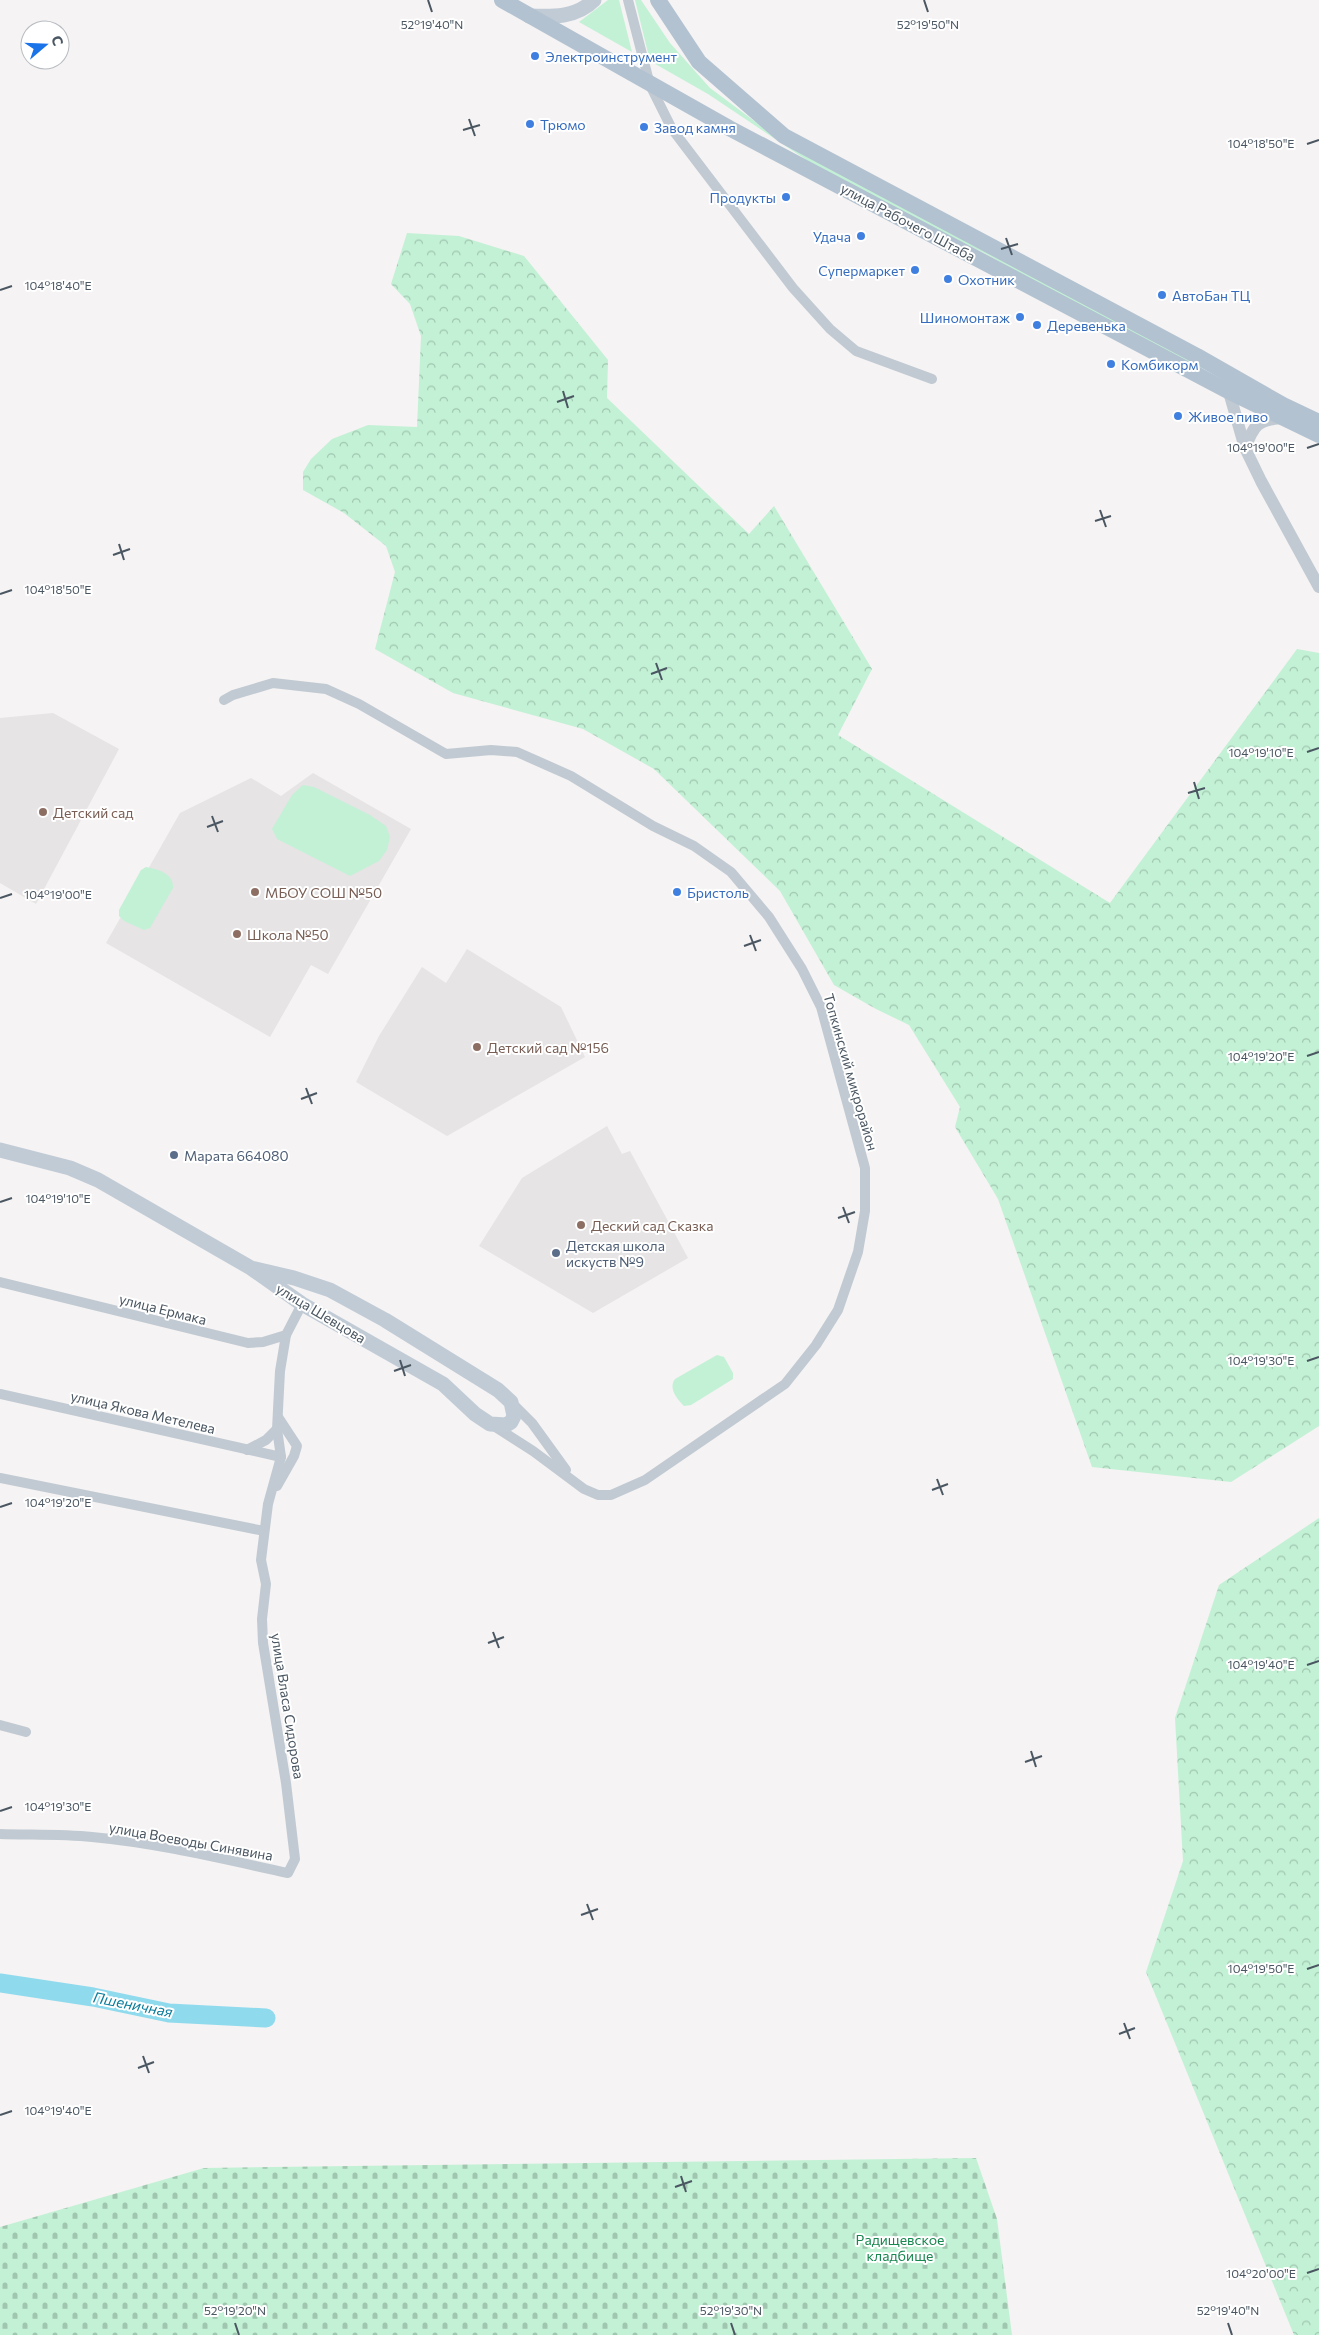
<svg xmlns="http://www.w3.org/2000/svg" width="1319" height="2335" font-family="Commissioner,sans-serif">
  <style>
    .education { fill: #e6e4e5 }
    .grass { fill: #c3f1d5 }
    .forest { fill: url(#forest-crowns) }
    .cemetery { fill: url(#cemetery-stones) }
    .lines { fill: none; stroke-linecap: round; stroke-linejoin: round }
    .river { stroke: #90daee; stroke-width: 19 }
    .minor { stroke: #c1cad2; stroke-width: 10 }
    .tertiary { stroke: #c1cad2; stroke-width: 12 }
    .secondary { stroke: #c1cbd6; stroke-width: 15 }
    .primary { stroke: #b3c2d1; stroke-width: 16 }
    .ticks { fill: none; stroke: #4a5661; stroke-width: 2 }
    .shop-dot { fill: #3f7fe0; stroke: #fff; stroke-width: 2 }
    .education-dot { fill: #8d6e63; stroke: #fff; stroke-width: 2 }
    .service-dot { fill: #5c6f8a; stroke: #fff; stroke-width: 2 }
    .labels { text-anchor: middle; dominant-baseline: central; stroke-width: 4; stroke-linejoin: round; paint-order: stroke }
    .shop-label { font-size: 14px; fill: #366cbe; stroke: #fff; text-anchor: start }
    .street-label { font-size: 14px; fill: #4a5661; stroke: #fff }
    .education-label { font-size: 14px; fill: #785e54; stroke: #fff; text-anchor: start }
    .service-label { font-size: 14px; fill: #4e5e75; stroke: #fff; text-anchor: start }
    .park-label { font-size: 14px; fill: #17864f; stroke: #fff }
    .water-label { font-size: 15px; font-style: italic; fill: #0c7c9b; stroke: #fff }
    .ticks-label { font-size: 12px; text-anchor: middle; fill: #4a5661; stroke: #fff; stroke-width: 4; stroke-linejoin: round; paint-order: stroke }
  </style>
  <defs>
    <pattern id="forest-crowns" width="20" height="18" patternUnits="userSpaceOnUse" patternTransform="scale(1.25)"><rect width="20" height="18" fill="#c3f1d5"/><path d="M2 6a3 3 0 1 1 6 0M12 15a3 3 0 1 1 6 0" fill="none" stroke="#a0c6b0"/></pattern>
    <pattern id="cemetery-stones" width="16" height="16" patternUnits="userSpaceOnUse" patternTransform="scale(1.25)"><rect width="16" height="16" fill="#c3f1d5"/><path d="M2 7V4a2 2 0 0 1 4 0v3zM10 15v-3a2 2 0 0 1 4 0v3z" fill="#a0c6b0"/></pattern>
  </defs>
  <rect width="100%" height="100%" fill="#f5f3f3"/>
  <!-- education -->
  <g class="education">
    <polygon points="53,713 119,749 36,904 0,883 0,718"/>
    <polygon points="313,773 411,829 328,974 311,965 270,1037 106,943 180,813 251,778 281,796"/>
    <polygon points="467,949 561,1007 585,1057 447,1136 356,1082 379,1036 422,967 446,983"/>
    <polygon points="607,1126 622,1154 630,1151 688,1258 593,1313 479,1246 522,1178"/>
  </g>
  <!-- grass -->
  <g class="grass">
    <polygon points="608,0 619,0 632,52 579,22"/>
    <polygon points="635,0 641,0 670,43 710,88 781,141 1204,366 1201,370 1068,300 984,253 900,213 817,167 708,94 650,61"/>
    <polygon points="303,785 314,787 370,815 386,826 390,837 387,850 379,861 350,876 277,839 272,829 292,795"/>
    <path d="M146,867C158,869 174,874 173,888L150,928L144,930L124,921L119,916V910L141,870Z"/>
    <path d="M717,1355L724,1357L733,1373V1379L691,1405L684,1406C677,1399 668,1388 675,1379Z"/>
  </g>
  <!-- forest -->
  <g class="forest">
    <polygon points="407,233 459,236 524,256 608,360 607,398 749,534 774,506 872,669 838,735 1110,903 1297,649 1319,653 1319,1426 1231,1482 1092,1467 998,1199 955,1127 960,1107 909,1025 876,1009 834,985 780,891 654,769 583,729 453,693 375,649 395,572 386,546 344,513 303,490 303,472 311,459 332,439 368,425 417,427 421,336 410,304 391,284"/>
    <polygon points="1319,1518 1319,2335 1294,2335 1146,1972 1183,1861 1175,1718 1219,1585"/>
  </g>
  <!-- cemetery -->
  <polygon class="cemetery" points="976,2158 997,2219 1012,2335 0,2335 0,2227 204,2168"/>
  <g class="lines">
    <!-- river -->
    <polyline class="river" points="0,1983 93,1997 169,2013 266,2018"/>
    <!-- minor -->
    <g class="minor">
      <polyline points="628,0 650,85 672,129 793,288 830,329 856,351 932,379"/>
      <polyline points="224,700 233,695 273,683 326,689 359,704 446,754 491,750 517,752 571,776 653,826 694,846 731,872 769,917 802,969 821,1007 865,1168 865,1211 858,1252 838,1310 816,1345 785,1384 645,1480 611,1495 598,1495 584,1489 533,1451 494,1426"/>
      <polyline points="0,1282 248,1343 263,1342 286,1335 302,1304"/>
      <polyline points="0,1394 281,1457"/>
      <polyline points="511,1402 532,1423 566,1470"/>
      <polyline points="247,1450 266,1440 277,1429"/>
      <polyline points="0,1478 264,1531"/>
      <polyline points="277,1486 294,1456 297,1446 278,1417"/>
      <polyline points="0,1725 26,1732"/>
      <path d="M0,1834C30,1835 62,1834 92,1837C158,1843 223,1859 288,1873L295,1859L286,1783L263,1643L262,1619L266,1584L261,1560L268,1504L281,1457L277,1429L280,1371L286,1335"/>
    </g>
    <!-- tertiary -->
    <g class="tertiary">
      <polyline points="1227,385 1245,448 1261,481 1319,587"/>
      <path d="M1245,448C1254,425 1257,420 1282,418"/>
    </g>
    <!-- secondary -->
    <g class="secondary">
      <path d="M529,16C552,17 576,18 594,0"/>
      <polyline points="0,1150 70,1168 98,1180 251,1268 302,1304 443,1384 475,1414 490,1424 506,1425 511,1422 514,1416 511,1402 498,1390 385,1320 330,1290 294,1278 251,1268"/>
    </g>
    <!-- primary -->
    <g class="primary">
      <polyline points="502,0 729,128 1228,391 1319,435"/>
      <polyline points="658,0 699,62 784,136 1197,356 1283,405 1319,422"/>
    </g>
  </g>
  <!-- ticks -->
  <path class="ticks" d="M428,0L432,12M924,0L928,12M469,119L475,136M463,130L480,125M1307,144L1319,140M1006,238L1012,255M1001,249L1018,244M0,290L12,286M563,391L568,408M557,402L574,396M1307,448L1319,444M1100,510L1106,527M1095,521L1111,516M119,544L124,560M113,555L130,549M0,594L12,590M656,663L662,680M651,674L667,668M1307,752L1319,748M1194,782L1199,799M1188,793L1205,788M212,816L218,832M207,827L223,821M0,898L12,894M750,935L756,951M744,946L761,940M1307,1056L1319,1052M306,1088L312,1104M301,1099L317,1093M0,1202L12,1198M843,1207L849,1223M838,1218L855,1212M400,1360L405,1376M1307,1361L1319,1357M394,1371L411,1365M937,1479L943,1495M932,1490L948,1484M0,1507L12,1503M493,1632L499,1648M488,1643L504,1637M1307,1665L1319,1661M1031,1751L1036,1767M1025,1762L1042,1756M0,1811L12,1807M587,1904L593,1920M581,1915L598,1909M1307,1969L1319,1965M1124,2023L1130,2039M1119,2034L1135,2028M143,2056L149,2073M138,2068L154,2062M0,2115L12,2111M681,2176L686,2192M675,2187L692,2181M1307,2273L1319,2269M235,2323L239,2335M731,2323L735,2335M1228,2323L1232,2335"/>
  <!-- markers -->
  <g class="shop-dot">
    <circle cx="535" cy="56" r="5"/>
    <circle cx="530" cy="124" r="5"/>
    <circle cx="644" cy="127" r="5"/>
    <circle cx="786" cy="197" r="5"/>
    <circle cx="861" cy="236" r="5"/>
    <circle cx="915" cy="270" r="5"/>
    <circle cx="948" cy="279" r="5"/>
    <circle cx="1162" cy="295" r="5"/>
    <circle cx="1020" cy="317" r="5"/>
    <circle cx="1037" cy="325" r="5"/>
    <circle cx="1111" cy="364" r="5"/>
    <circle cx="1178" cy="416" r="5"/>
    <circle cx="677" cy="892" r="5"/>
  </g>
  <g class="education-dot">
    <circle cx="43" cy="812" r="5"/>
    <circle cx="255" cy="892" r="5"/>
    <circle cx="237" cy="934" r="5"/>
    <circle cx="477" cy="1047" r="5"/>
    <circle cx="581" cy="1225" r="5"/>
  </g>
  <g class="service-dot">
    <circle cx="174" cy="1155" r="5"/>
    <circle cx="556" cy="1253" r="5"/>
  </g>
  <g class="labels">
    <!-- shop labels -->
    <g class="shop-label">
      <text x="545" y="56">Электроинструмент</text>
      <text x="540" y="124">Трюмо</text>
      <text x="654" y="127">Завод камня</text>
      <text x="776" y="197" text-anchor="end">Продукты</text>
      <text x="851" y="236" text-anchor="end">Удача</text>
      <text x="905" y="270" text-anchor="end">Супермаркет</text>
      <text x="958" y="279">Охотник</text>
      <text x="1172" y="295">АвтоБан ТЦ</text>
      <text x="1010" y="317" text-anchor="end">Шиномонтаж</text>
      <text x="1047" y="325">Деревенька</text>
      <text x="1121" y="364">Комбикорм</text>
      <text x="1188" y="416">Живое пиво</text>
      <text x="687" y="892">Бристоль</text>
    </g>
    <!-- street labels -->
    <g class="street-label">
      <text transform="translate(908 222) rotate(28)">улица Рабочего Штаба</text>
      <text transform="translate(851 1072) rotate(74)">Топкинский микрорайон</text>
      <text transform="translate(163 1309) rotate(14)">улица Ермака</text>
      <text transform="translate(321 1313) rotate(31)">улица Шевцова</text>
      <text transform="translate(143 1412) rotate(13)">улица Якова Метелева</text>
      <text transform="translate(288 1706) rotate(81)">улица Власа Сидорова</text>
      <text transform="translate(191 1841) rotate(10)">улица Воеводы Синявина</text>
    </g>
    <!-- education labels -->
    <g class="education-label">
      <text x="53" y="812">Детский сад</text>
      <text x="265" y="892">МБОУ СОШ №50</text>
      <text x="247" y="934">Школа №50</text>
      <text x="487" y="1047">Детский сад №156</text>
      <text x="591" y="1225">Деский сад Сказка</text>
    </g>
    <!-- service labels -->
    <g class="service-label">
      <text x="184" y="1155">Марата 664080</text>
      <text x="566" y="1245">Детская школа<tspan x="566" dy="16">искуств №9</tspan></text>
    </g>
    <!-- park labels -->
    <g class="park-label">
      <text x="900" y="2239">Радищевское<tspan x="900" dy="16">кладбище</tspan></text>
    </g>
    <!-- water labels -->
    <g class="water-label">
      <text transform="translate(133 2004) rotate(11)">Пшеничная</text>
    </g>
  </g>
  <g class="ticks-label">
    <text x="928" y="29">52°19'50"N</text>
    <text x="432" y="29">52°19'40"N</text>
    <text x="1261" y="148">104°18'50"E</text>
    <text x="58" y="290">104°18'40"E</text>
    <text x="1261" y="452">104°19'00"E</text>
    <text x="58" y="594">104°18'50"E</text>
    <text x="1261" y="757">104°19'10"E</text>
    <text x="58" y="899">104°19'00"E</text>
    <text x="1261" y="1061">104°19'20"E</text>
    <text x="58" y="1203">104°19'10"E</text>
    <text x="1261" y="1365">104°19'30"E</text>
    <text x="58" y="1507">104°19'20"E</text>
    <text x="1261" y="1669">104°19'40"E</text>
    <text x="58" y="1811">104°19'30"E</text>
    <text x="1261" y="1973">104°19'50"E</text>
    <text x="58" y="2115">104°19'40"E</text>
    <text x="1261" y="2278">104°20'00"E</text>
    <text x="235" y="2315">52°19'20"N</text>
    <text x="731" y="2315">52°19'30"N</text>
    <text x="1228" y="2315">52°19'40"N</text>
  </g>
  <!-- north arrow -->
  <g transform="translate(45 45) rotate(71)"><circle r="24" fill="#ffffff" stroke="#b7bbc0"/>
  <path d="M0-4L9 19L0 12L-9 19Z" fill="#1a73e8"/>
  <text y="-8" font-size="14" font-weight="bold" text-anchor="middle" fill="#4a5661">С</text>
  </g>
</svg>
